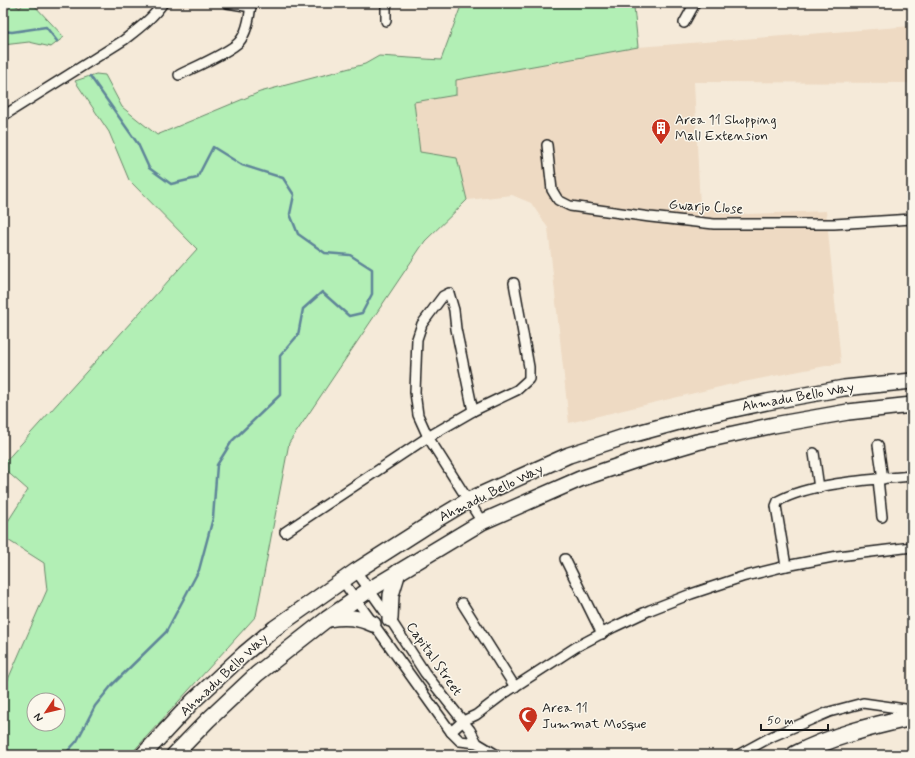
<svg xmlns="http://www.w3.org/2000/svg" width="915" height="758" font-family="Mynerve,sans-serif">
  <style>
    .built { fill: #eedac3 }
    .green { fill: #b2efb5; stroke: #678668; fill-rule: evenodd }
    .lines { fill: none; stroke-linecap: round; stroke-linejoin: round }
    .stream { stroke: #5e8598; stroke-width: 2.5 }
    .street-casing { stroke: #1c1c1c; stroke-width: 12 }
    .primary-casing { stroke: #1c1c1c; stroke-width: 18 }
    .highway-casing { stroke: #1c1c1c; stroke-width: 20 }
    .street { stroke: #fbf7ec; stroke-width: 9 }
    .primary { stroke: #fbf7ec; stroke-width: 15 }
    .highway { stroke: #fbf7ec; stroke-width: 17 }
    .labels { text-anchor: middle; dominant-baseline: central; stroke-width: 3; stroke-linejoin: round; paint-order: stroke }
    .poi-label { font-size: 14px; fill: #1c1c1c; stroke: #fbf7ec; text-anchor: start }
    .street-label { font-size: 14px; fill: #1c1c1c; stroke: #fbf7ec }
  </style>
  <rect width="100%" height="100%" fill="#f5ead9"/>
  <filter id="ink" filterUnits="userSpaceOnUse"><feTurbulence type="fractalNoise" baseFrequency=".025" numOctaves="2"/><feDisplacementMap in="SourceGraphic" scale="8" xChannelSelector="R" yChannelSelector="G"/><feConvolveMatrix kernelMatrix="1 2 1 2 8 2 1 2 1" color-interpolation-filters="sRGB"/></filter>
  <g filter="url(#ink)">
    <!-- built -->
    <polygon class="built" points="912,26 912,83 694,82 700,207 748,214 826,211 841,363 728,385 569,423 548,228 531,203 512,195 467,200 457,158 420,152 414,102 456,95 455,80 638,47"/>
    <!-- green -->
    <g class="green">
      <polygon points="11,3 20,8 24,3 33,4 64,37 51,47 29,42 3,45 3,5"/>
      <path d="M462,3H638L634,7L638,47L456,80V95L414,102L420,152L457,158L467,200L425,241L289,443L256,616L130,755H3V691L47,590L44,563L3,537V529L28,490L3,468V464L197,249L129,180L109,132L75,81L96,74L105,75L122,107L157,135L260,92L365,64L379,56L441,60ZM34,700H58V724H34Z"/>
    </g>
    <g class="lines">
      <!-- stream -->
      <g class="stream">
        <polyline points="3,31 12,32 46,27 57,41"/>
        <polyline points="64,755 77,741 95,706 112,685 166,632 199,570 213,518 217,465 232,441 280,395 280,356 298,335 303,309 322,292 349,316 362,313 372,294 372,269 350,255 325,253 298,234 290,214 294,195 283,178 242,165 213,147 197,178 171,184 149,168 138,144 90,76"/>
      </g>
      <defs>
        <g id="street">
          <polyline points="227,3 251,7"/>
          <polyline points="386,21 386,3"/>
          <polyline points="684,23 695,3"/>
          <path d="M179,75C193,68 230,52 239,42C248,32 250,15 251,3"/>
          <path d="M3,116L124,40C138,29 153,18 163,3"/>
          <polyline points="547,145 552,190 558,200 570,206 650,217 714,224 834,224 912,219"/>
          <polyline points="473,411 456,329 454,310 449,293 443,296 422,324 417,339 415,392 418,415 428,437 482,522"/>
          <polyline points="878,445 883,479"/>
          <polyline points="814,453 819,488"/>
          <polyline points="878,479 882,517"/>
          <polyline points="285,532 428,437 473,411 517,390 529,379 529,367 514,283"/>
          <polyline points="565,559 602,634"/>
          <path d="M786,566L776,506L778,501C813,482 872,480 912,476"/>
          <polyline points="356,571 390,619 425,673 470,730 477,743 497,755"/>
          <polyline points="342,580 451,732 460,741 477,743"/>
          <polyline points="462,603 515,687"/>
          <polyline points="451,732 463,721 476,715 505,693 576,647 614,627 650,610 691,594 742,577 786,566 838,556 912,547"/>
          <polyline points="738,755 773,736 829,712 863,703 912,710"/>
        </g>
        <g id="primary">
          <path d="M328,619C345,616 358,617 373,624"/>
          <polyline points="390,619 391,595 398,572"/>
          <polyline points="143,755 193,701 244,654 275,628 356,571 439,518 469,500 569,455 627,436 693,418 767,402 844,388 912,381"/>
          <polyline points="174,755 208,720 257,674 327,619 369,590 482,522 580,479 636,460 697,442 774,425 848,412 912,405"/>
        </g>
        <path id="highway" d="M795,755C832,736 872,726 912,717"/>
      </defs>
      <!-- street casing -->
      <use href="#street" class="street-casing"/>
      <!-- primary casing -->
      <use href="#primary" class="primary-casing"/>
      <!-- highway casing -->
      <use href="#highway" class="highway-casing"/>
      <!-- street -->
      <use href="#street" class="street"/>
      <!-- primary -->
      <use href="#primary" class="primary"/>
      <!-- highway -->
      <use href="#highway" class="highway"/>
    </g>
  </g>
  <!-- icons -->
  <defs>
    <symbol id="building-pin" viewBox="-11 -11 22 30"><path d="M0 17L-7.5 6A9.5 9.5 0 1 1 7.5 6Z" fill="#c8321e" stroke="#fbf7ec"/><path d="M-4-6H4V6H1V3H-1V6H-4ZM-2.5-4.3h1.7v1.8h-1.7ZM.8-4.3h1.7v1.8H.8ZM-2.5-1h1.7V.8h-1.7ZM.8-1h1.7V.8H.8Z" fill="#fff"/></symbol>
    <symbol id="mosque-pin" viewBox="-11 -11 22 30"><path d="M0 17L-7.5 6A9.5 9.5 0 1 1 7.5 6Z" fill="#c8321e" stroke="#fbf7ec"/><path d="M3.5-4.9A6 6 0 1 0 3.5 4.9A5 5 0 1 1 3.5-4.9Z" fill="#fff"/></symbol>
  </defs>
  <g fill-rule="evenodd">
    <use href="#building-pin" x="650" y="117" width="22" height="30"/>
    <use href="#mosque-pin" x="517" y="705" width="22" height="30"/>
  </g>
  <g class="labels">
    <!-- poi labels -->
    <g class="poi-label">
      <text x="675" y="120">Area 11 Shopping<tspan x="675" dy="16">Mall Extension</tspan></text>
      <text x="542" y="708">Area 11<tspan x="542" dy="16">Jummat Mosque</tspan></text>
    </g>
    <!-- street labels -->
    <g class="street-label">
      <text transform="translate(706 207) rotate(4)">Gwarjo Close</text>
      <text transform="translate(798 397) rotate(-10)">Ahmadu Bello Way</text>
      <text transform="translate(491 493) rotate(-26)">Ahmadu Bello Way</text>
      <text transform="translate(434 659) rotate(55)">Capital Street</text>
      <text transform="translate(224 675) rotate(-43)">Ahmadu Bello Way</text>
    </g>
  </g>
  <!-- margin -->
  <rect width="915" height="758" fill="none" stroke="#fbf7ec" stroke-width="16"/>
  <rect x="8" y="8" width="899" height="742" fill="none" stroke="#1c1c1c" stroke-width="1.5" filter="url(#ink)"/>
  <!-- north arrow -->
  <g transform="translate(46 712) rotate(235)"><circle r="19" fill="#fbf7ec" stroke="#a29f99"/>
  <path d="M0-3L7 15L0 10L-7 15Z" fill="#c8321e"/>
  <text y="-6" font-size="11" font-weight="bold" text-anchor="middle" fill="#1c1c1c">N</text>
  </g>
  <!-- scale -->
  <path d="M761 724v6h67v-6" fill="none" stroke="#1c1c1c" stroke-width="2"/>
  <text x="767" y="724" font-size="12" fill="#1c1c1c" stroke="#fbf7ec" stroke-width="3" paint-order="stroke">50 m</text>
</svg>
